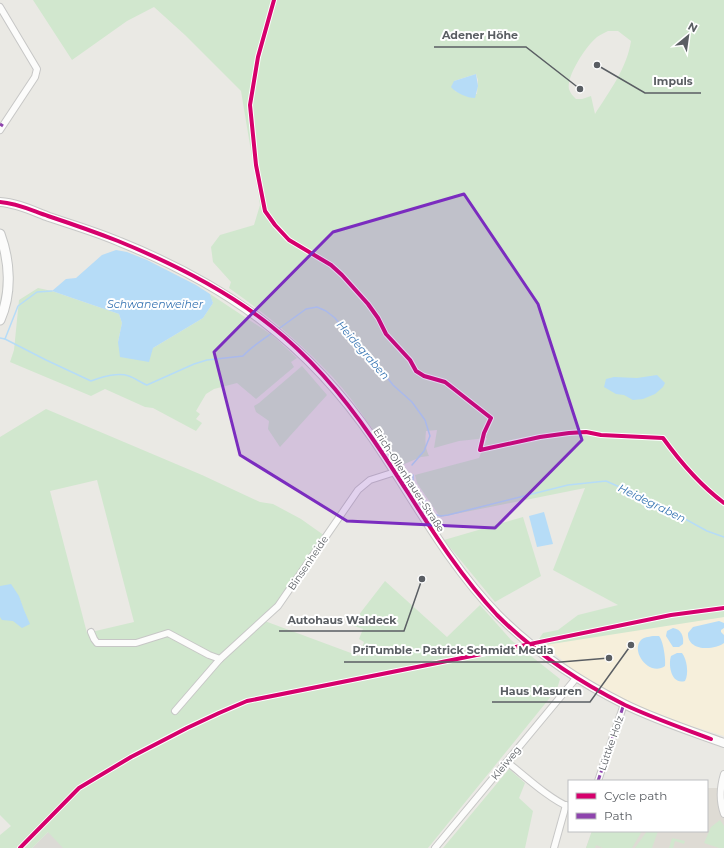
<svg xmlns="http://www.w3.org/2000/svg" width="724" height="848" font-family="Montserrat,sans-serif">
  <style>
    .commercial { fill: #f6efdb }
    .industrial { fill: #dbdad5 }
    .education { fill: #dedbd4 }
    .green { fill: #d1e7ce; fill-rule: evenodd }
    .water { fill: #b6dcf7 }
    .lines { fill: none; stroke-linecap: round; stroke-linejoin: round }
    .stream { stroke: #b6dcf7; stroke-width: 1.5 }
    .minor-casing { stroke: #c7c7c6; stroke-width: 8 }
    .tertiary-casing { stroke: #c7c7c6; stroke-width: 10 }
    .secondary-casing { stroke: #c5c6c5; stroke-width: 11 }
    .minor { stroke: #fcfcfb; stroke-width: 6 }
    .tertiary { stroke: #fcfcfb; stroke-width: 8 }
    .secondary { stroke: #fcfcfb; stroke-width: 9 }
    .quiet { stroke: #8e44ad; stroke-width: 3; stroke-dasharray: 6 3; stroke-linecap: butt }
    .cycleway-casing { stroke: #fff; stroke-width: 6 }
    .cycleway { stroke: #d6006c; stroke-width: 4 }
    .marked { fill: #7b2cbf; fill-opacity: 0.2; stroke: #7b2cbf; stroke-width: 3; stroke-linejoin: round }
    .labels { text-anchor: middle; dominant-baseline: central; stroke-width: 4; stroke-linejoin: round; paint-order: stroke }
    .street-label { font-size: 10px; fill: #5a5e63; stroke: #fff }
    .water-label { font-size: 11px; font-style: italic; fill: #3a77b4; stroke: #fff }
    .leader { fill: none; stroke: #5a5e63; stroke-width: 1.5 }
    .callout-dot { fill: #5a5e63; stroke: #fff; stroke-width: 1.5 }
    .callout-label { font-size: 11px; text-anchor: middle; font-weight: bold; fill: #5a5e63; stroke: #fff; stroke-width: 4; stroke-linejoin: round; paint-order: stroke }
  </style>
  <rect width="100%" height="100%" fill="#eae9e4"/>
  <!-- commercial -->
  <polygon class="commercial" points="724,617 724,736 688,725 625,701 573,670 545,645 597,635"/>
  <!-- industrial -->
  <polygon class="industrial" points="68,812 107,848 32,848"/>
  <!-- education -->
  <polygon class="education" points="707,788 717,788 722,812 724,817 724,848 586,848 592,831 707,831"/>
  <!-- green -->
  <g class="green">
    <path d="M33,0H724V617L545,645L539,639L543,633L558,630L578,615L618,605L553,570L585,488L440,517L417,483L415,475L479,458L487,438L459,441L434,448L437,430L426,431C425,440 425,448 429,456L421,457L402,465L395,463C373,430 351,394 322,366C294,337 262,311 229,288L231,282L213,262L211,247L220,235L254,225L260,205L241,91L185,35L154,7L127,21L72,60ZM608,31H618L631,41C627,68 609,92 595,114L591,96L582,99H576C573,96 570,93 569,89C566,76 587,45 597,37C600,35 604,33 608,31ZM476,74L478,80L477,94L461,93L455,91L454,81Z"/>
    <polygon points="38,288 52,291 119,314 122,323 118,342 153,348 203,318 213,303 210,294 272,335 297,358 291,362 294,367 256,399 237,383 214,389 206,394 196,411 200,414 196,419 202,423 196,431 153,408 145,407 105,389 91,396 10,362 14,350 19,300"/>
    <polygon points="302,366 327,395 280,447 268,429 269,421 256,412 254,406 259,403"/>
    <path d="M46,409L202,475L260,502L273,504L301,519L325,536L292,585L262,620L359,656L364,642L359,639L363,629L351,625L385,581L447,637L480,605L511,640L560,679L557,689L428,848H63L48,832L32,848H0V835L11,826L0,815V437ZM97,480L134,622L87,633L50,491Z"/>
    <polygon points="523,517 541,576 495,602 444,540"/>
    <polygon points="509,769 525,783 519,798 533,811 525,848 443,848"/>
    <polygon points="720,820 724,826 724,848 719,848 704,843 711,827"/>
    <polygon points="592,831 642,831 632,848 603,848 596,845 595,848 586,848"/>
    <polygon points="647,831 658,831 652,848 635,848"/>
    <polygon points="672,838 685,841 684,844 675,841 673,848 669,848"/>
  </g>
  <!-- water -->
  <g class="water">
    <path d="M476,74L478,86L475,98C467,98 456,93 451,87L454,81Z"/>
    <polygon points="116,250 127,252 147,260 196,285 210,294 213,303 203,318 153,348 149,362 120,357 118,342 122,323 119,314 52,291 66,279 76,278 102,255"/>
    <polygon points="657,375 665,383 663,387 655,394 643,399 633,400 624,395 616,394 604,387 606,379 614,377 637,378"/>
    <polygon points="544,512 553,544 537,547 529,516"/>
    <polygon points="11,584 19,596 24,610 30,624 22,628 13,621 2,620 0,617 0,586"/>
    <path d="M719,621L724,623V628L721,630V632L724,635V643C713,651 687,651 688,633L693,627Z"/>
    <path d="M673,628C681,629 684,636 683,644L679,647H673L666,636L667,631Z"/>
    <path d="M653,636H659C663,640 666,659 665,666C650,677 630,652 641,640C644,637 648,637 653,636Z"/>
    <path d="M677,653H682C687,659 689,674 685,681C671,685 668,665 671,656Z"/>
  </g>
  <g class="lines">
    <!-- stream -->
    <g class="stream">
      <polyline points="277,330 306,309 317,307 326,311 335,318 355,343 375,362 393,385 412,402 425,420 430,436 424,451 412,465"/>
      <polyline points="0,338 5,339 18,306 37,292 52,291"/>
      <path d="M5,339L46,360L91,381C103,377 117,372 129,376C135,378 141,383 147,385L194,364L207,360L243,356C251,347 262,340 272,333"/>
      <polyline points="413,475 413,481 432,514 441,516 448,515 568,485 606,481 656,503 707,531 724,537"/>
    </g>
    <defs>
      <g id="minor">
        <polyline points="0,7 37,69 35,77 0,130"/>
        <polyline points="91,632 94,639 97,643 136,643 168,633 209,655 220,659"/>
        <polyline points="175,711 220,659 278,606 358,490 370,480 395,472"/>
        <path d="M507,762C525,776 548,798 569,807"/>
        <path d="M724,774C720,787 719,800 724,814"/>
        <polyline points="598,781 624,704"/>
        <polyline points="435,848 577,677"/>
        <polyline points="554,848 566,805"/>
      </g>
      <path id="tertiary" d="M0,202C17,203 33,211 49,217C73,225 97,232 120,242C227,285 308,343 374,440C414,499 448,564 498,615C534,651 578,681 624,704C656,720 691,731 724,743"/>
      <path id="secondary" d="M0,234C10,261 12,293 0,320"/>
    </defs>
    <!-- minor casing -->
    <use href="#minor" class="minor-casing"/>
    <!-- tertiary casing -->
    <use href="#tertiary" class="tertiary-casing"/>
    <!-- secondary casing -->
    <use href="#secondary" class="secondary-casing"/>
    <!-- minor -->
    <use href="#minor" class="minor"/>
    <!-- tertiary -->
    <use href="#tertiary" class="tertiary"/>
    <!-- secondary -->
    <use href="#secondary" class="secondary"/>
    <!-- quiet -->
    <g class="quiet">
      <polyline points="0,124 3,126"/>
      <polyline points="598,781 624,704"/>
    </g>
    <defs>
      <g id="cycleway">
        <path d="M274,0L258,57L250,105L256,165L265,211L275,225L289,240L331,265L342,275L368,304L378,318L386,334L410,360L416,371L424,376L445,382L491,418L484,433L480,450L540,437L569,433L586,432L601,435L663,438C681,463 700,485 724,503"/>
        <path d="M0,202C17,203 33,211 48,216C72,224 95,232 118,241C172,263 225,289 271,326C310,357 344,397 372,438C413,497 447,562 497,615C533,651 579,682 625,705C653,718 682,728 711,739"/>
        <polyline points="20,848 79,788 131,757 187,728 219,713 247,701 457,659 671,615 724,608"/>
      </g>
    </defs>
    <!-- cycleway casing -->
    <use href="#cycleway" class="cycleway-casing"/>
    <!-- cycleway -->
    <use href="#cycleway" class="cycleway"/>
  </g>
  <!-- marked area -->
  <path class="marked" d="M464,194L538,304L582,440L495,528L347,521L240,455L214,352L333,232Z"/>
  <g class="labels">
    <!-- street labels -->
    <g class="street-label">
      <text transform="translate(409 480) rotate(57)">Erich-Ollenhauer-Straße</text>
      <text transform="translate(308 563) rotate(-56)">Binsenheide</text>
      <text transform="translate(611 743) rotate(-71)">Lüttke Holz</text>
      <text transform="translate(506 763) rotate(-51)">Kleiweg</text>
    </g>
    <!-- water labels -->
    <g class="water-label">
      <text x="155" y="304">Schwanenweiher</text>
      <text transform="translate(363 350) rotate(49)">Heidegraben</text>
      <text transform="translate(652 503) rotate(26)">Heidegraben</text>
    </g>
  </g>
  <!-- callouts -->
  <path class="leader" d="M580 89L526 47H434M597 65L645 93H701M422 579L404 631H279M609 658L561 662H344M631 645L590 702H492"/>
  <g class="callout-dot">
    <circle cx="580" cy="89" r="4"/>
    <circle cx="597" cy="65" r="4"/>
    <circle cx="422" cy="579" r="4"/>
    <circle cx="609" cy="658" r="4"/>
    <circle cx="631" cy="645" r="4"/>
  </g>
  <g class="callout-label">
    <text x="480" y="39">Adener Höhe</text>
    <text x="673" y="85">Impuls</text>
    <text x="342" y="624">Autohaus Waldeck</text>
    <text x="453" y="654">PriTumble - Patrick Schmidt Media</text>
    <text x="541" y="695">Haus Masuren</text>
  </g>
  <!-- legend -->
  <rect x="568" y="780" width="140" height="52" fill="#ffffff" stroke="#bdbfc1"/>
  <rect x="576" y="793" width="20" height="6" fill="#d6006c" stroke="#bdbfc1"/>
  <text x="604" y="800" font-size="12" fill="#5a5e63">Cycle path</text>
  <rect x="576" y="813" width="20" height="6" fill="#8e44ad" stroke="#bdbfc1"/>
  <text x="604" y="820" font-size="12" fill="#5a5e63">Path</text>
  <!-- north arrow -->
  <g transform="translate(688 36) rotate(29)" stroke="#ffffff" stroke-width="3" paint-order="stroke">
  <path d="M0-3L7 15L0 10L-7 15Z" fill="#5a5e63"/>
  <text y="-6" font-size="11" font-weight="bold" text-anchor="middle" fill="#5a5e63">N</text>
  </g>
</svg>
